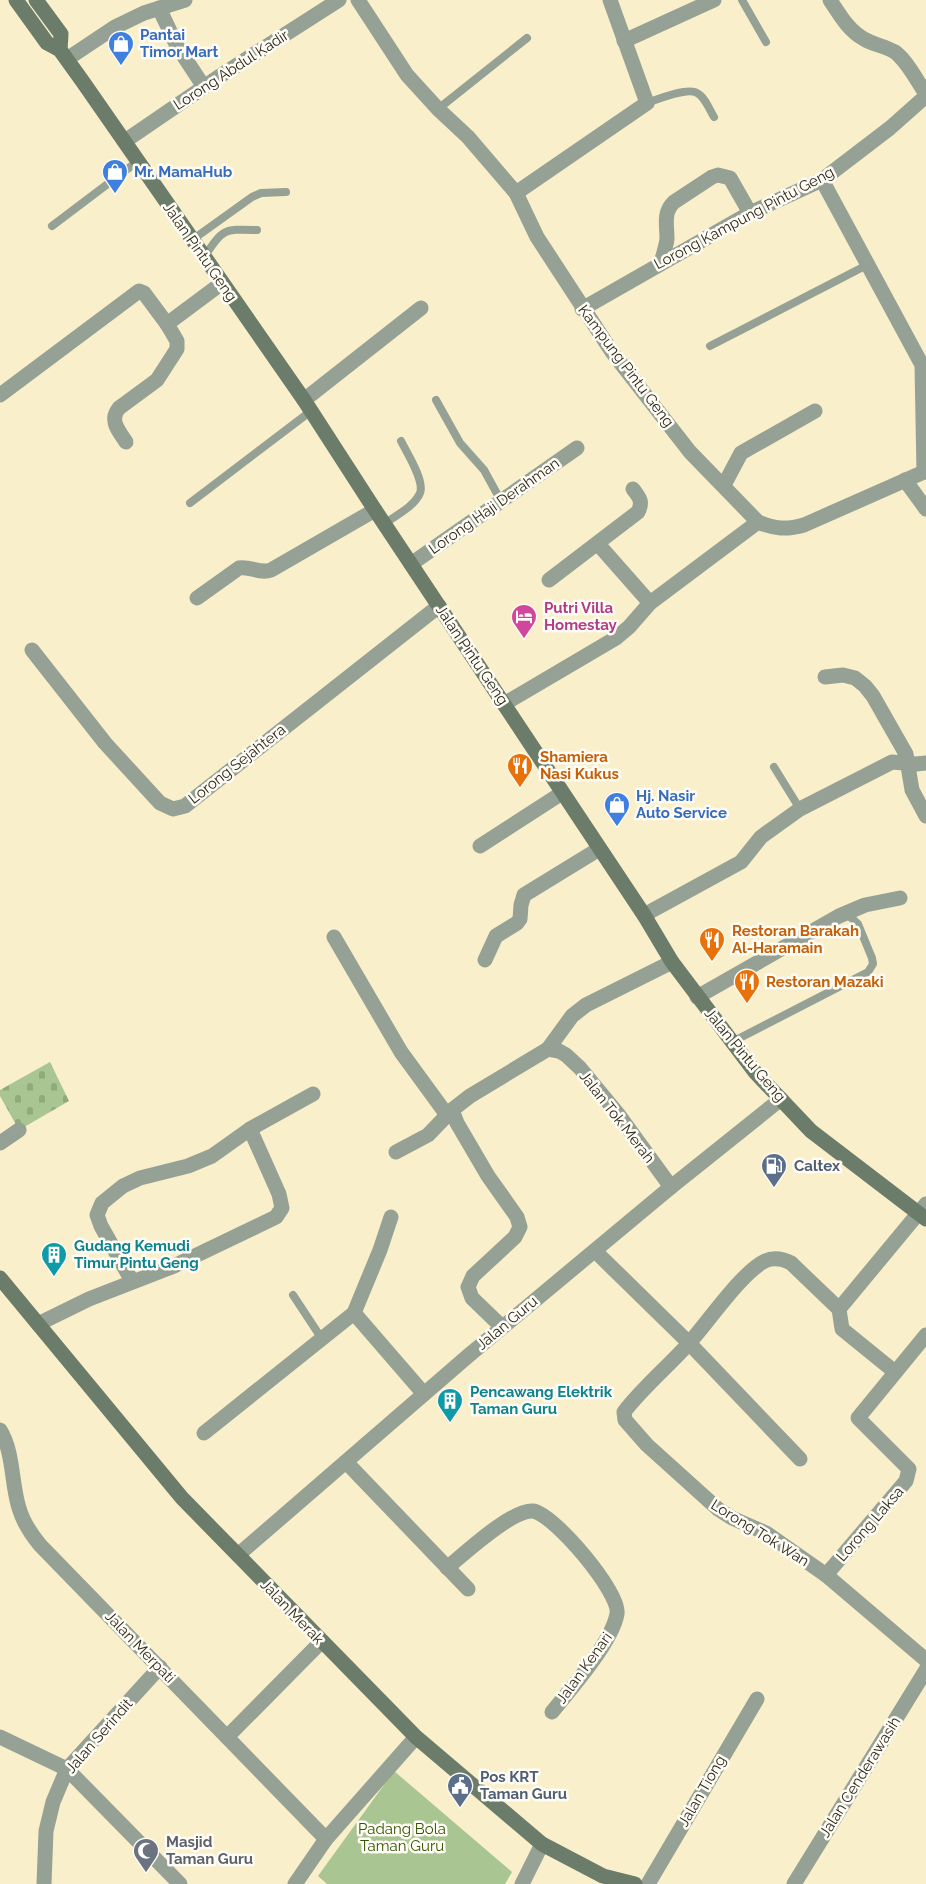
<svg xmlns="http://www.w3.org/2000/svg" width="926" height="1884" font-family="Raleway,sans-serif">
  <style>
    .cemetery { fill: url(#cemetery-stones) }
    .park { fill: #a9c591 }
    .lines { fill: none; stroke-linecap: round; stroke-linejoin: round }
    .lane { stroke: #96a195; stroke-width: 8 }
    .street { stroke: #96a195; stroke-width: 15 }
    .secondary { stroke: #6c7c6b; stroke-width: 15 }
    .labels { text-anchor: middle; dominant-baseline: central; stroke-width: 5; stroke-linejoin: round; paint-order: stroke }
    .shop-label { font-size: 15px; font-weight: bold; fill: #366cbe; stroke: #fefcf5; text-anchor: start }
    .street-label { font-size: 15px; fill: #2c281b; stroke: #fefcf5 }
    .hotel-label { font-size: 15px; font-weight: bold; fill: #b23c85; stroke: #fefcf5; text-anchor: start }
    .food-label { font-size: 15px; font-weight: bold; fill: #c56008; stroke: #fefcf5; text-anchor: start }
    .service-label { font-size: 15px; font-weight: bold; fill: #4e5e75; stroke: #fefcf5; text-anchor: start }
    .culture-label { font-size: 15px; font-weight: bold; fill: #0d838f; stroke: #fefcf5; text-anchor: start }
    .park-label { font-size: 15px; fill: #345504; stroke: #fefcf5 }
    .worship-label { font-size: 15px; font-weight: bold; fill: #5b616d; stroke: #fefcf5; text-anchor: start }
  </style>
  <defs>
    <pattern id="cemetery-stones" width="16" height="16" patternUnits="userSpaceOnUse" patternTransform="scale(1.5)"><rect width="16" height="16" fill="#a9c591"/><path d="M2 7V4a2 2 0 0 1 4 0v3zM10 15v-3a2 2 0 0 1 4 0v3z" fill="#92a97c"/></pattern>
  </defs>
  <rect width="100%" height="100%" fill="#f9efcb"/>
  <!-- cemetery -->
  <polygon class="cemetery" points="50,1062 69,1101 19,1130 0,1096 0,1090"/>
  <!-- park -->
  <polygon class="park" points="394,1771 512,1872 505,1884 327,1884 318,1876"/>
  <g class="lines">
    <!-- lane -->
    <g class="lane">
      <polyline points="742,0 766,42"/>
      <path d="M647,103C658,99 688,87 697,93C705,97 709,109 714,117"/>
      <polyline points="438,109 527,38"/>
      <polyline points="52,226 138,161"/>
      <polyline points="192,240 252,197 261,193 286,192"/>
      <path d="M204,257C224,228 223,229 257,230"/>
      <polyline points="710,346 867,265"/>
      <polyline points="436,400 460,443 484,470 501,501"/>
      <polyline points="190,503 311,411"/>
      <path d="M384,524C395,516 415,506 420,493C425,481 407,453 401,441"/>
      <polyline points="774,767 800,809"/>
      <polyline points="732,1042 868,972 873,964 872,958 858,924 847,914"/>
      <polyline points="293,1295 322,1339"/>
    </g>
    <!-- street -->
    <g class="street">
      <polyline points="358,0 407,75 438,109 468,137 516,193 537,237 612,352 690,452 758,522"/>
      <path d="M830,0C840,15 848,30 864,39C874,45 885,46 895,52C908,62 917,81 926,94"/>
      <polyline points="159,8 177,46 204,87"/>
      <polyline points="624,41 714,0"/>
      <polyline points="67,59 115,27 144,13 185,0"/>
      <polyline points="125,141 220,76 339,0"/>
      <polyline points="822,180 922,365 924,472"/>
      <polyline points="516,193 647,103 610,0"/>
      <path d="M661,263C663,255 666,247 667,239C667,225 663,212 674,202L712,177L718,175L730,178L750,213"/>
      <polyline points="582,309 750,213 822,180 890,128 926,96"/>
      <polyline points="0,395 139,291 144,293 167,324"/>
      <polyline points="304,400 421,308"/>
      <path d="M126,442C118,430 109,420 119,408L157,380L177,349V341L167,324L222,283"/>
      <polyline points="905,480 926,509"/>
      <polyline points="724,485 741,453 815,411"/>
      <polyline points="598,544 650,603"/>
      <polyline points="411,564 577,448"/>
      <path d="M549,580L638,512C643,502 640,498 633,489"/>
      <path d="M197,598L239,568C251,566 260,574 271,570L375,510"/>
      <polyline points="32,650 105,743 160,803 173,809 185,806 439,606"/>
      <polyline points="825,677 843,675 855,678 865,686 873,696 906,754 912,790 926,816"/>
      <path d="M504,704L616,638L629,627L650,603L758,522C775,529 786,530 804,525L926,471"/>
      <polyline points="480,846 562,793"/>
      <polyline points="644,915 741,862 761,837 800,809 892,762 916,764 926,763"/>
      <polyline points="334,937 401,1052 447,1115"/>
      <polyline points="485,960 496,936 517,923 520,919 521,905 524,895 599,849"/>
      <polyline points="697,997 839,916 865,905 900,898"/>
      <polyline points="548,1049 572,1016 586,1005 672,962"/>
      <polyline points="452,1110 457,1123 488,1176 517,1217 520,1227 515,1237 473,1276 468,1287 472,1298 502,1327"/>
      <polyline points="0,1143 19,1130"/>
      <polyline points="396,1152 428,1135 452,1110 470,1096 548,1049 559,1051 566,1055 580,1068 618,1114 671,1187"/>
      <polyline points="595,1251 689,1343 800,1459"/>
      <polyline points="132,1281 101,1226 97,1215 102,1203 123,1186 140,1178 188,1166 212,1156 250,1129 313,1094"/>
      <polyline points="839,1309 926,1204"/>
      <polyline points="354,1313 424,1394"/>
      <polyline points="38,1324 89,1299 174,1266 276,1217 282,1208 279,1194 250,1129"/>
      <path d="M895,1372L842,1329L839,1309L791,1263C783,1259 774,1257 765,1261C743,1271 708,1322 690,1342C669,1366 644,1386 624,1412L625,1420L647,1445L718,1509L732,1518L766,1533L826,1575L926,1660"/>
      <path d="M0,1430C14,1453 11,1483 19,1508C23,1522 31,1534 40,1545L326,1839"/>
      <polyline points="204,1433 354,1313 380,1250 391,1217"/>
      <polyline points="346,1462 468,1589"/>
      <polyline points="238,1555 468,1356 671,1187 781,1099"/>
      <path d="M447,1568C464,1554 512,1509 533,1511C554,1514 621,1593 617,1614C612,1642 571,1689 552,1712"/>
      <polyline points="826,1575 906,1481 909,1469 858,1418 926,1335"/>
      <polyline points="0,1737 67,1769 180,1884"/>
      <polyline points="227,1737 321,1642"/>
      <polyline points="44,1884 46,1831 53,1802 67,1769 160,1667"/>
      <polyline points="295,1884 326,1839 416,1737"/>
      <polyline points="522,1884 542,1844"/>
      <polyline points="648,1884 757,1699"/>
      <polyline points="794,1884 926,1670"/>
    </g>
    <!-- secondary -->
    <g class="secondary">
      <polyline points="16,0 47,43 60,50 83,82 304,400 375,510 644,915 672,962 755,1072 811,1131 926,1219"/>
      <polyline points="36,0 61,34 60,50"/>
      <polyline points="0,1278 182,1498 416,1737 542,1844 603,1876 635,1884"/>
    </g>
  </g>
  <!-- icons -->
  <defs>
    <symbol id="shop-pin" viewBox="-11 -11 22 30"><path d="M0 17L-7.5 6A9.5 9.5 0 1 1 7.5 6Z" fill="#3f7fe0" stroke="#fefcf5"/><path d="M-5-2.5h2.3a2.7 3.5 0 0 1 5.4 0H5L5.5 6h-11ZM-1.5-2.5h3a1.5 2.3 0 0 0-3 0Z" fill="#fff"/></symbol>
    <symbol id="hotel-pin" viewBox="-11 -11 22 30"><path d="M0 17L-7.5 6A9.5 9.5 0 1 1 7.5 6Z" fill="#d1479c" stroke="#fefcf5"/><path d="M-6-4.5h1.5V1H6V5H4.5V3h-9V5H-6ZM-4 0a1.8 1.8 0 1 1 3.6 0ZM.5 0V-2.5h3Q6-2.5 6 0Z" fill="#fff"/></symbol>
    <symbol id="restaurant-pin" viewBox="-11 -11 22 30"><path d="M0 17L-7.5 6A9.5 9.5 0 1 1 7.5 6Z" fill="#e8710a" stroke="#fefcf5"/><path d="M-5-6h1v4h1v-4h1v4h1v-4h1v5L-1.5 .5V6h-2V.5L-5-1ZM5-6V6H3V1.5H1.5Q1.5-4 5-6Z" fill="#fff"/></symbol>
    <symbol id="fuel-pin" viewBox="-11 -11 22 30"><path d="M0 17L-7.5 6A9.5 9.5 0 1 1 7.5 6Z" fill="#5c6f8a" stroke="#fefcf5"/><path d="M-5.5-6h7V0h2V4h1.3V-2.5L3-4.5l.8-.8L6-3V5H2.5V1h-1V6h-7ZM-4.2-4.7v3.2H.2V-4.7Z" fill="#fff"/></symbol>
    <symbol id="building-pin" viewBox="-11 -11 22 30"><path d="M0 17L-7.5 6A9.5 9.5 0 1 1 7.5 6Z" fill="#0f9aa8" stroke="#fefcf5"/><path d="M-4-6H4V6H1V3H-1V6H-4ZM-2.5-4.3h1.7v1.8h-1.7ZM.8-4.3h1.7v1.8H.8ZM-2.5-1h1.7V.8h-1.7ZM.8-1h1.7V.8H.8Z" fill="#fff"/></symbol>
    <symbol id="civic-pin" viewBox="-11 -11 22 30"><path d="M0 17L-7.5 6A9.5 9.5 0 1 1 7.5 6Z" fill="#5c6f8a" stroke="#fefcf5"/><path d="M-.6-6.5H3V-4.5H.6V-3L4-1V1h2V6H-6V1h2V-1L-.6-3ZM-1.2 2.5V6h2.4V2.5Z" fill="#fff"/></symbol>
    <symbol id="mosque-pin" viewBox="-11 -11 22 30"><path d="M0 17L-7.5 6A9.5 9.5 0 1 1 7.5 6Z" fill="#6b7280" stroke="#fefcf5"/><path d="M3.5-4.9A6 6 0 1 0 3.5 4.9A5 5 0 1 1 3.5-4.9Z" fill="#fff"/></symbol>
  </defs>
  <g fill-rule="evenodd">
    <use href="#shop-pin" x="106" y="29" width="30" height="40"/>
    <use href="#shop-pin" x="100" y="157" width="30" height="40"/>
    <use href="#hotel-pin" x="509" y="602" width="30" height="40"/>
    <use href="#restaurant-pin" x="505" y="751" width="30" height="40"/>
    <use href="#shop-pin" x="602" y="790" width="30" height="40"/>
    <use href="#restaurant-pin" x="697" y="925" width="30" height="40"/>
    <use href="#restaurant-pin" x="732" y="967" width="30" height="40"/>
    <use href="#fuel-pin" x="759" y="1151" width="30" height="40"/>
    <use href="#building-pin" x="39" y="1240" width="30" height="40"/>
    <use href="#building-pin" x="435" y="1386" width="30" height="40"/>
    <use href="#civic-pin" x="445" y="1771" width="30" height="40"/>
    <use href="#mosque-pin" x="131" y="1836" width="30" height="40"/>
  </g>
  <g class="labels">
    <!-- shop labels -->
    <g class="shop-label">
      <text x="140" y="35">Pantai<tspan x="140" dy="17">Timor Mart</tspan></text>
      <text x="134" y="172">Mr. MamaHub</text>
      <text x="636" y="796">Hj. Nasir<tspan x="636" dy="17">Auto Service</tspan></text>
    </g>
    <!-- street labels -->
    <g class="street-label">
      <text transform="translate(231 70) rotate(-33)">Lorong Abdul Kadir</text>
      <text transform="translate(744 218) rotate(-28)">Lorong Kampung Pintu Geng</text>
      <text transform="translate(200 252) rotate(55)">Jalan Pintu Geng</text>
      <text transform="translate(626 366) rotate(53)">Kampung Pintu Geng</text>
      <text transform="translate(494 506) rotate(-35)">Lorong Haji Derahman</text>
      <text transform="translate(472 655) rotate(56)">Jalan Pintu Geng</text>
      <text transform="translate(237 764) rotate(-38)">Lorong Sejahtera</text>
      <text transform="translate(745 1055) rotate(50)">Jalan Pintu Geng</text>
      <text transform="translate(617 1117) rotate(52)">Jalan Tok Merah</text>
      <text transform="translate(507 1323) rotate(-40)">Jalan Guru</text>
      <text transform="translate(870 1524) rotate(-49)">Lorong Laksa</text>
      <text transform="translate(760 1533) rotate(32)">Lorong Tok Wan</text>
      <text transform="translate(292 1612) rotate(46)">Jalan Merak</text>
      <text transform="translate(140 1647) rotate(46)">Jalan Merpati</text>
      <text transform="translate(584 1668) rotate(-54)">Jalan Kenari</text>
      <text transform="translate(99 1736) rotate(-49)">Jalan Serindit</text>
      <text transform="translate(860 1777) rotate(-58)">Jalan Cenderawasih</text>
      <text transform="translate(702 1791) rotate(-60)">Jalan Tiong</text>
    </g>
    <!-- hotel labels -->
    <g class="hotel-label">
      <text x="544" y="608">Putri Villa<tspan x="544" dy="17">Homestay</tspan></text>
    </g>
    <!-- food labels -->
    <g class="food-label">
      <text x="540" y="757">Shamiera<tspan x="540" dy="17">Nasi Kukus</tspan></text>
      <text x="732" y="931">Restoran Barakah<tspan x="732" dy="17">Al-Haramain</tspan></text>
      <text x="766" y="982">Restoran Mazaki</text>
    </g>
    <!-- service labels -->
    <g class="service-label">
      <text x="794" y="1166">Caltex</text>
      <text x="480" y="1777">Pos KRT<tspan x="480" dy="17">Taman Guru</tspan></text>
    </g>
    <!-- culture labels -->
    <g class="culture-label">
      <text x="74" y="1246">Gudang Kemudi<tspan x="74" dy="17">Timur Pintu Geng</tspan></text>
      <text x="470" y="1392">Pencawang Elektrik<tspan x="470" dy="17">Taman Guru</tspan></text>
    </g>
    <!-- park labels -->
    <g class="park-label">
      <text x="402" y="1829">Padang Bola<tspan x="402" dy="17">Taman Guru</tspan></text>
    </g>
    <!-- worship labels -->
    <g class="worship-label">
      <text x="166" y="1842">Masjid<tspan x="166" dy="17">Taman Guru</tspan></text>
    </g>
  </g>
</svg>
